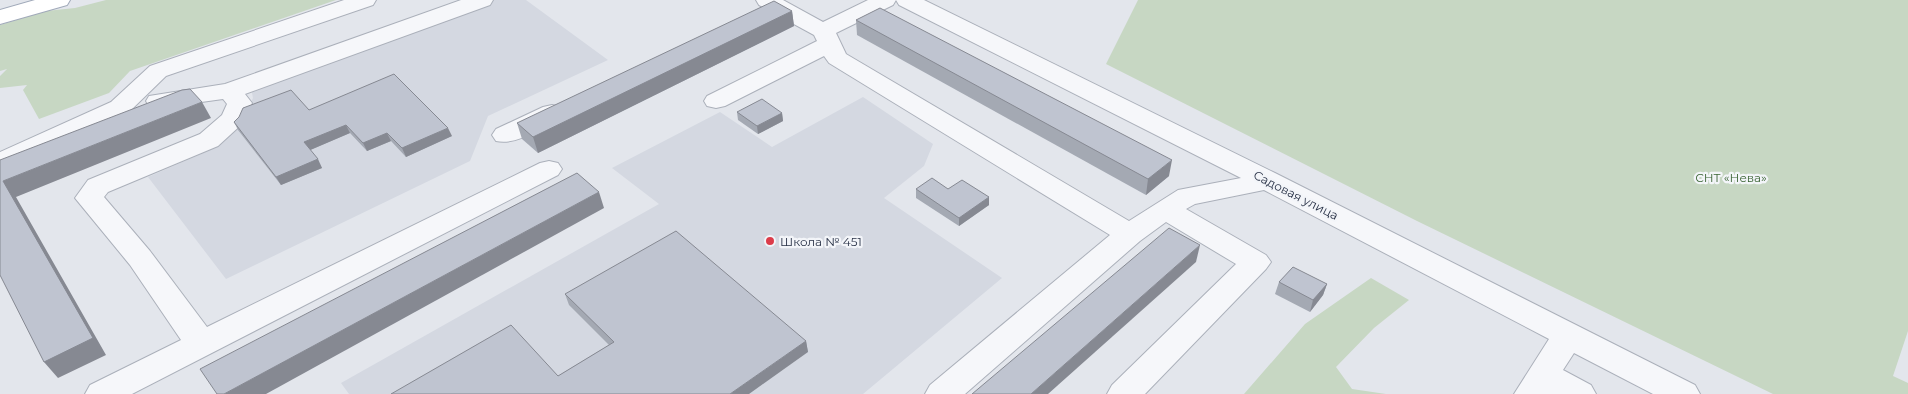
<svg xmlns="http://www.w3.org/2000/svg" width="1908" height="394" font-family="Montserrat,sans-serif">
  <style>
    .built { fill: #d4d8e1 }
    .green { fill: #c7d7c3 }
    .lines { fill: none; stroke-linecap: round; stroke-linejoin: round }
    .minor-casing { stroke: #abb0ba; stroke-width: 2 }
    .major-casing { stroke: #a0a9b9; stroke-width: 2 }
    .minor { fill: #f6f7fa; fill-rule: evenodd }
    .major { fill: #fff; fill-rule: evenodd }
    .wall { fill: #a4a9b3 }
    .shaded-wall { fill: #868992 }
    .building { fill: #bfc4d0; stroke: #868992 }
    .poi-dot { fill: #dc3c4a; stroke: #f3f5f9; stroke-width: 2 }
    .labels { text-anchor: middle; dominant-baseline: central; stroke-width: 4.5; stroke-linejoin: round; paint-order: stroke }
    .park-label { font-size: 12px; fill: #3a6434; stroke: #f3f5f9 }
    .street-label { font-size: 12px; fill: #283146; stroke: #f3f5f9 }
    .poi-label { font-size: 12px; fill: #283146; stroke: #f3f5f9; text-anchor: start }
  </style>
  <rect width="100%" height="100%" fill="#e3e6ec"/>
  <!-- built -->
  <g class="built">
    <polygon points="490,0 526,0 608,60 488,116 470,161 226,279 148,177 201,154 220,143 246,113 253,98 251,88"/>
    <polygon points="863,97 933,144 924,166 884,198 1002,278 863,394 349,394 341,383 659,204 612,168 720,112 772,147"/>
  </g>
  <!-- green -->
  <g class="green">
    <polygon points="106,0 336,0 130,71 109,93 39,119 23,90 27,85 0,88 0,76 7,69 0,71 0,25 46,11 75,8"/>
    <polygon points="1138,0 1908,0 1908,331 1893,376 1908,383 1908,394 1773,394 1417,221 1106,64"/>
    <polygon points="1371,278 1409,300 1374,328 1336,367 1352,389 1386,394 1244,394 1305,324"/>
  </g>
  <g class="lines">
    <defs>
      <g id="minor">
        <polygon points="344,0 376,0 373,5 166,76 129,112 50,151 0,170 0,152 111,102 150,66"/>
        <polygon points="461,0 493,0 490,5 245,94 252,103 242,124 218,146 108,192 104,197 150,251 207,327 540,163 549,161 558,163 562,169 558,175 132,394 85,394 90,385 181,340 130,265 75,198 88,180 200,134 222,115 227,104 223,99 158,108 149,106 146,101 149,96 225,84"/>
        <polygon points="756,0 783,0 823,22 868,0 896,0 893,5 836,33 846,54 1129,221 1178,190 1241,178 899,5 896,0 924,0 1275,173 1695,385 1700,394 1653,394 1574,353 1563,370 1591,385 1596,394 1514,394 1549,339 1264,190 1195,204 1186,209 1266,255 1271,262 1266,269 1145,394 1107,394 1112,385 1236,264 1166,222 1140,241 965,394 925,394 930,385 1110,235 829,63 824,56 725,106 716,108 707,106 704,101 707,96 817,41 814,35 759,5"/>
        <path d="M552,105L561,107L564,112L561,117C542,127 517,146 496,141L492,135L496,129L543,107Z"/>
      </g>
      <polygon id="major" points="35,0 70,0 67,5 0,24 0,10"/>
    </defs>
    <!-- minor casing -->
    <use href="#minor" class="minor-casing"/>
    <!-- major casing -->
    <use href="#major" class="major-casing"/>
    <!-- minor -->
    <use href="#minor" class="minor"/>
    <!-- major -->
    <use href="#major" class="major"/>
  </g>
  <!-- wall -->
  <g class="wall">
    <polygon points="792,11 794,26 538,153 522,139 517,123"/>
    <polygon points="856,20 1169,176 1146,195 857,35"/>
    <polygon points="309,110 452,136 406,157 391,141 367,151 350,133 310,150 322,168 281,185 238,130 234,122 239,117"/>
    <polygon points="737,112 782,113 783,121 758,134 738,120"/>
    <polygon points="916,189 948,189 989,205 959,226 916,198"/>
    <polygon points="1279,282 1327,284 1323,295 1310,312 1275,294"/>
    <polygon points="565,294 806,341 808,352 558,376 609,345 569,305"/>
  </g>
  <!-- shaded-wall -->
  <g class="shaded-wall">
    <polygon points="792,11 794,26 538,153 533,137"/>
    <polygon points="202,102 211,118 16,197 106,355 58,378 44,362 3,181"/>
    <polygon points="782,113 783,121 758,134 757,126"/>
    <polygon points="346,125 350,133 308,151 304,142"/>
    <polygon points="448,128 452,136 406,157 402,148"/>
    <polygon points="387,133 391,141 367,151 363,143"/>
    <polygon points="318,159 322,168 281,185 276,177"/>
    <polygon points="1172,160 1169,176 1146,195 1148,179"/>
    <polygon points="599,192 604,208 266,394 224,394"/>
    <polygon points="989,197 989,205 959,226 959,218"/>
    <polygon points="1200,245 1196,262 1048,394 1031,394"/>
    <polygon points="1327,284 1323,295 1310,312 1313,300"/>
    <polygon points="806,341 808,352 749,394 730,394"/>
  </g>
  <!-- building -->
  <g class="building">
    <polygon points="774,1 792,11 533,137 517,123"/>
    <polygon points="880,8 1172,160 1148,179 856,20"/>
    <polygon points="394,74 448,128 402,148 387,133 363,143 346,125 304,142 318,159 276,177 234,122 239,117 243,108 291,90 309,110"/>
    <polygon points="190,89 202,102 3,181 93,338 44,362 0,275 0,160 182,90"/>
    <polygon points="762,99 782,113 757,126 737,112"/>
    <polygon points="577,173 599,192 224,394 217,394 200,369"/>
    <polygon points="932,178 948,189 962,180 989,197 959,218 916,189"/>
    <polygon points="1169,228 1200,245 1031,394 972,394"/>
    <polygon points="676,231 806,341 730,394 391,394 511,325 558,376 614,342 565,294"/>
    <polygon points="1293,267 1327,284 1313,300 1279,282"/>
  </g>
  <!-- markers -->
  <circle class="poi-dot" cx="770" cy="241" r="5"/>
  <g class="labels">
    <!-- park labels -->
    <g class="park-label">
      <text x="1731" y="177">СНТ «Нева»</text>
    </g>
    <!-- street labels -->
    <g class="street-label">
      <text transform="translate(1296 195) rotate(27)">Садовая улица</text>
    </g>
    <!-- poi labels -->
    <g class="poi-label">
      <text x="780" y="241">Школа № 451</text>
    </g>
  </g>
</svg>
